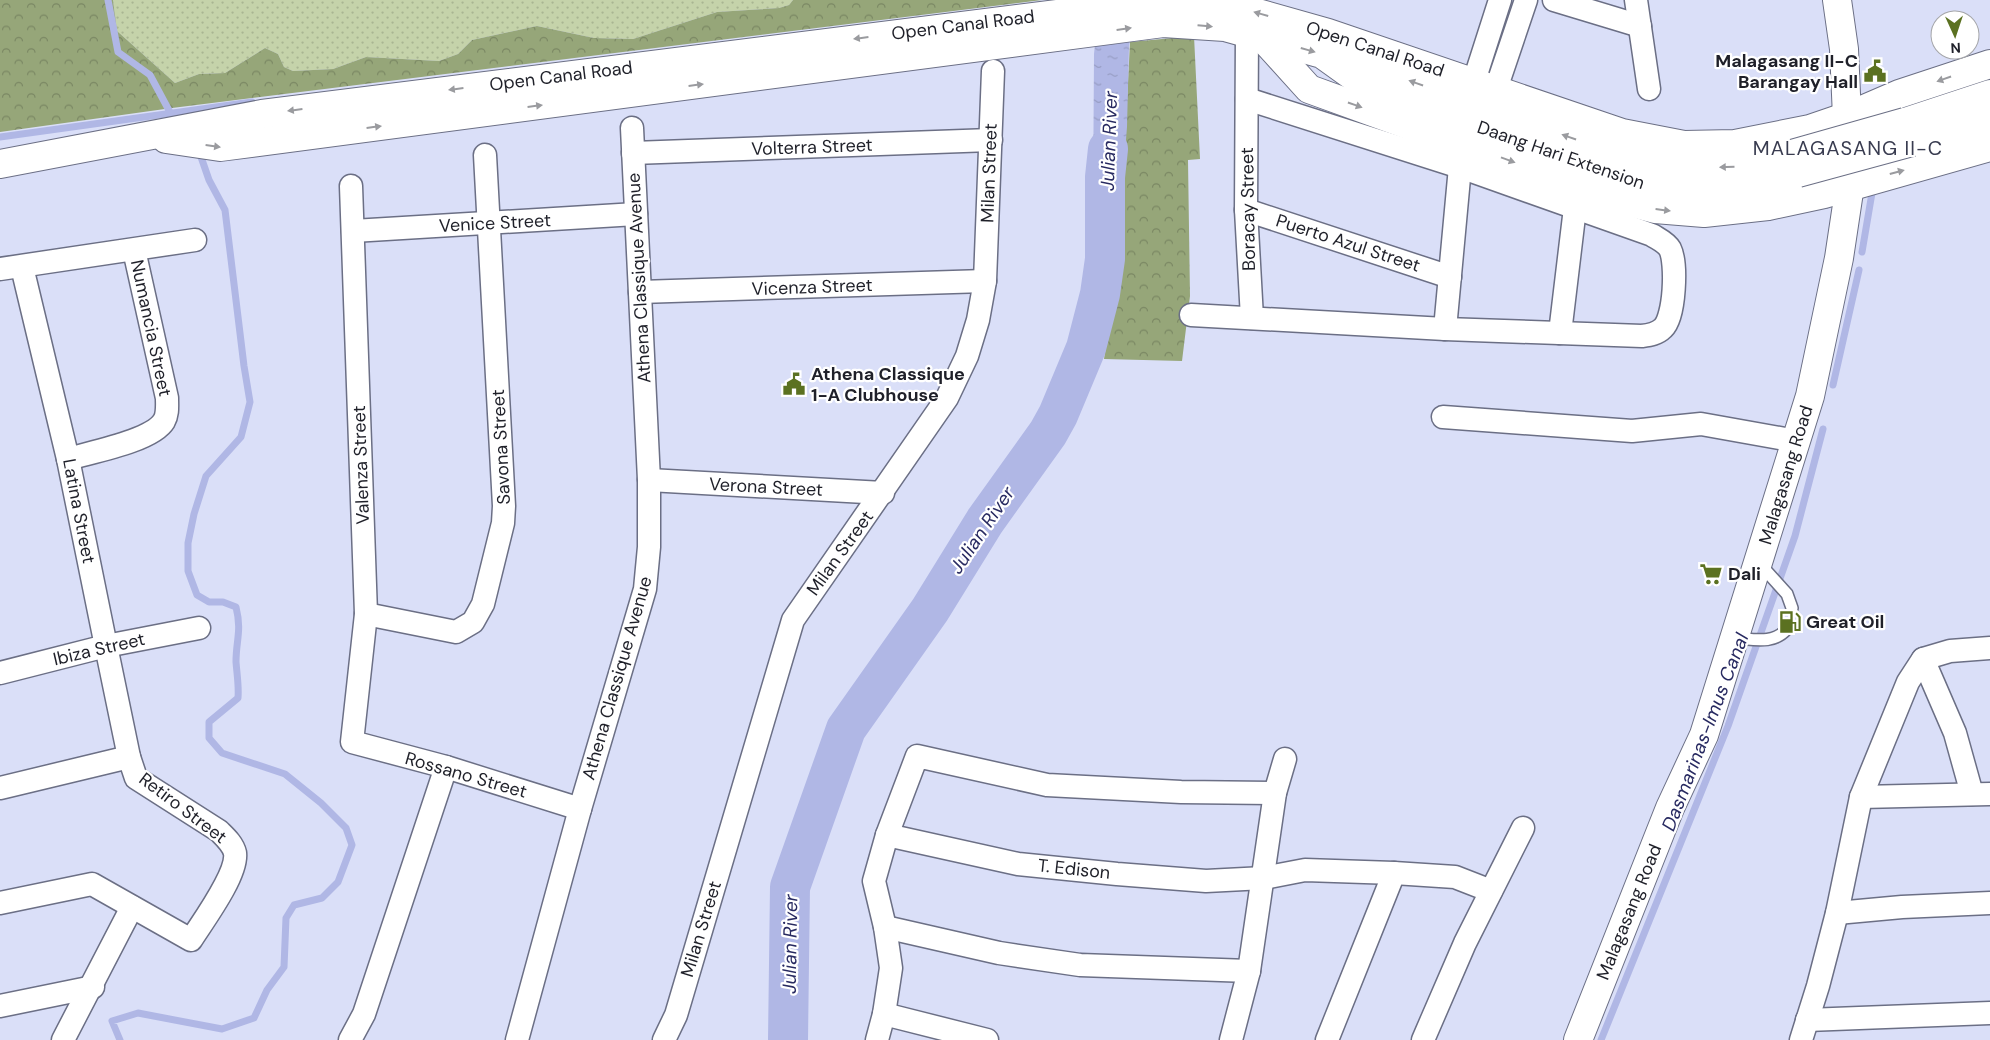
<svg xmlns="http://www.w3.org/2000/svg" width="1990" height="1040" font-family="'DM Sans',sans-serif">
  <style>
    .grass { fill: url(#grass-dots) }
    .forest { fill: url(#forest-crowns) }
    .water { fill: url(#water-ripples) }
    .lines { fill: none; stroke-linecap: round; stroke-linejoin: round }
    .stream { stroke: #b0b7e5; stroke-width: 7 }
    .river { stroke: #b0b7e5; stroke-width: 40 }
    .service-casing { stroke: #6b6f85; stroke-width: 14 }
    .minor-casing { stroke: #6b6f85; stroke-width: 25 }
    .secondary-casing { stroke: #6b6f85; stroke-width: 30 }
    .service { stroke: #fff; stroke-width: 11 }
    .minor { stroke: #fff; stroke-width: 22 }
    .secondary { stroke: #fff; stroke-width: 28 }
    .secondary-bridge-casing { stroke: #6b6f85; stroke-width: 30; stroke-linecap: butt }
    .secondary-bridge { stroke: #fff; stroke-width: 28 }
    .oneway { fill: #9a9b9f }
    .labels { text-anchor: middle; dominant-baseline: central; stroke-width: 4.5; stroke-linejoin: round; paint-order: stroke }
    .street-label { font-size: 18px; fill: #1f2029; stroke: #fff }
    .poi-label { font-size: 18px; font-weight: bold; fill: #1f2029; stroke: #fff; text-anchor: start }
    .water-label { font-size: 19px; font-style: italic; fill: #282a61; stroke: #fff }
    .quarter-label { font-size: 20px; letter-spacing: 1px; fill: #393c50; stroke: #fff }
  </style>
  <defs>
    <pattern id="grass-dots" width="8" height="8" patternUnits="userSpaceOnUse" patternTransform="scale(1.25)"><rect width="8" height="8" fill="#c5d3aa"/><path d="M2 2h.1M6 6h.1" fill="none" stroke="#a9b592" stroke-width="1.8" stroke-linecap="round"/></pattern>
    <pattern id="forest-crowns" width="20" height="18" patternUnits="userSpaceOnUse" patternTransform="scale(1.25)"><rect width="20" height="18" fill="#96a679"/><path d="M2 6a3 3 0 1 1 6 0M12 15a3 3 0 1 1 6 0" fill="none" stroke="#7a8763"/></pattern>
    <pattern id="water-ripples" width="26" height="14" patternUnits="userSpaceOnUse" patternTransform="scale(1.25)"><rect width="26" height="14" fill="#b0b7e5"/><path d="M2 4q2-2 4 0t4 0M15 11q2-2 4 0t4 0" fill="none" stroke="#979dc4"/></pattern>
  </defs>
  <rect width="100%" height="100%" fill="#dadff8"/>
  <!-- grass -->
  <polygon class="grass" points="113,0 793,0 789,5 779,8 717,12 633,39 594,38 537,26 472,40 458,54 439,61 366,57 333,69 293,71 284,67 278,54 265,48 225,73 199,74 175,83 117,31"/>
  <!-- forest -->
  <g class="forest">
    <polygon points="0,0 113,0 117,31 175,83 199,74 225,73 265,48 278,54 284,67 293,71 333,69 366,57 439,61 458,54 472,40 537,26 594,38 633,39 717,12 779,8 789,5 793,0 1042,0 172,108 0,132"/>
    <polygon points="1194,36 1200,159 1188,160 1190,296 1182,361 1104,359 1119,263 1130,42"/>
  </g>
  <!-- water -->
  <polygon class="water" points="1134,18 1129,46 1127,127 1121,203 1093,204 1094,54 1097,25"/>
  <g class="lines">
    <!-- stream -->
    <g class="stream">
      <polyline points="108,0 118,52 150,75 172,116"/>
      <polyline points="0,137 252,102"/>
      <polyline points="1862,252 1873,187"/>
      <polyline points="1833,385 1859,270"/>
      <path d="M120,1040L112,1021L138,1013L222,1029L254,1018L267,990L284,967L286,918L294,905L322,898L338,882L352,845L346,828L321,803L285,774L222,753L209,738V722L238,698C239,686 237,675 236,662C236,640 242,631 236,607L223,602H209L197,595L188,571V543L194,514L206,476L241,437L250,402L244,366L225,210L209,180L200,154"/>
      <polyline points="1601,1040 1728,726 1795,536 1823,429"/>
    </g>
    <!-- river -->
    <polyline class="river" points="788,1040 790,887 846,729 930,610 985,521 1048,433 1058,415 1086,348 1100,294 1105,259 1105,177 1108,149"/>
    <defs>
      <g id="service">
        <polyline points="1759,563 1787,594 1792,608"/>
        <path d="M1735,638C1753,639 1773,645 1787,629"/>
      </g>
      <g id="minor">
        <polyline points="1554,0 1640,26"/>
        <polyline points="1636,0 1649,89"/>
        <polyline points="1247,32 1246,210 1252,318"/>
        <polyline points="1474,81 1500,0"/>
        <polyline points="1496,89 1526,0"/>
        <polyline points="633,153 991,140"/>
        <polyline points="351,186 366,614 352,742 446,767 580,809"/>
        <polyline points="1246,210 1450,277"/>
        <polyline points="353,231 636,214"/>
        <polyline points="0,269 195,240"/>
        <polyline points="640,292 985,281"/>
        <path d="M1191,315L1445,329L1642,336C1650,335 1657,334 1663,328C1675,317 1677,263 1670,249C1666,242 1658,239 1652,235L1460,167L1247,99"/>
        <polyline points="1445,329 1460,167"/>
        <polyline points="1560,333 1575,208"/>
        <polyline points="1443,417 1632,431 1701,424 1796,441"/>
        <path d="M68,459C91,452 152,441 164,421C168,414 167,406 167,398L134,250"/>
        <polyline points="649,480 883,493"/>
        <polyline points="366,614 456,632 473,622 483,604 503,523 504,506 485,155"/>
        <polyline points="1923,659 1955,733 1972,794"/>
        <polyline points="0,673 106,646 199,628"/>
        <polyline points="0,788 129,757"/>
        <polyline points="1861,797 1990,794"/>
        <polyline points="887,835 1018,864 1117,874 1206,881 1264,878 1305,870 1394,873 1455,877 1491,891"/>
        <path d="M0,903L92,884L191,940C203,921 238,874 235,853C233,844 225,837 219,831L136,778L129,757L106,646L68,459L22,267"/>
        <polyline points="1837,913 1902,907 1990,903"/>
        <polyline points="885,927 999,953 1080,965 1249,971"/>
        <polyline points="0,1006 93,987"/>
        <polyline points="884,1014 987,1040"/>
        <polyline points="1807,1020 1990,1013"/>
        <polyline points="63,1040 132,907"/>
        <polyline points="350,1040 364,1014 446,767"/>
        <polyline points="517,1040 580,809 645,589 649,547 649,480 632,128"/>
        <polyline points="664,1040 676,1015 793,620 947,398 967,356 978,320 985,281 993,71"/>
        <polyline points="877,1040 884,1014 891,968 885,927 874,881 887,835 917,756 1047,785 1181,792 1275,793"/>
        <polyline points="1231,1040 1249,971 1275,793 1285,759"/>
        <polyline points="1327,1040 1394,873"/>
        <polyline points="1423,1040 1465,943 1523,828"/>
        <polyline points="1801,1040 1818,986 1837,913 1861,797 1908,682 1923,659 1950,651 1990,648"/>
      </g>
      <g id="secondary">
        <polyline points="1261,36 1309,89 1599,194 1655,209 1704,213 1768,206 1824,194 1990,147"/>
        <path d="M1347,47L1374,68L1639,160C1691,172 1740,168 1792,154"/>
        <polyline points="1905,122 1990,94"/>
        <polyline points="166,139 220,147 1163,23 1225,27 1322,54 1368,87 1555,155 1658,187 1705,190 1738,189 1798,173"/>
        <polyline points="1912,142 1990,120"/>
        <polyline points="0,164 262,114 1160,1 1193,1 1247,10 1328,33 1622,133 1684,145 1735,144 1810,129 1848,116 1899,94 1990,64"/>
        <polyline points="1578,1040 1670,808 1704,735 1810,396 1839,258 1850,185 1844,49 1837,0"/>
      </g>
    </defs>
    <!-- service casing -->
    <use href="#service" class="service-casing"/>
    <!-- minor casing -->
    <use href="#minor" class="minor-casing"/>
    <!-- secondary casing -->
    <use href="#secondary" class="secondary-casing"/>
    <!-- service -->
    <use href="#service" class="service"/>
    <!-- minor -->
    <use href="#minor" class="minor"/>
    <!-- secondary -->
    <use href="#secondary" class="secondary"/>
    <defs>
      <g id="secondary-bridge">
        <polyline points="1792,154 1905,122"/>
        <polyline points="1798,173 1912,142"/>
      </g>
    </defs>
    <!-- secondary-bridge casing -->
    <use href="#secondary-bridge" class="secondary-bridge-casing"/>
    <!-- secondary-bridge -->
    <use href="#secondary-bridge" class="secondary-bridge"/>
  </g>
  <!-- one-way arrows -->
  <defs><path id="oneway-solid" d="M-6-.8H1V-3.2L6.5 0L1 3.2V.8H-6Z" transform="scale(1.25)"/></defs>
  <g class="oneway">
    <use href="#oneway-solid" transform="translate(1261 14) rotate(-164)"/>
    <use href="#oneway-solid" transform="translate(1205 26) rotate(5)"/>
    <use href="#oneway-solid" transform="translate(1124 29) rotate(-8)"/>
    <use href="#oneway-solid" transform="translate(861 38) rotate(173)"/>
    <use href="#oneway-solid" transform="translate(1308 50) rotate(16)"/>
    <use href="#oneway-solid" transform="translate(1944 79) rotate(161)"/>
    <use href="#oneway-solid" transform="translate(1416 83) rotate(-161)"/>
    <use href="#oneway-solid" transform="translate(696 85) rotate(-7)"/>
    <use href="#oneway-solid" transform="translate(456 89) rotate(173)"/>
    <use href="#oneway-solid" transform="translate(1355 105) rotate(19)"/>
    <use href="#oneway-solid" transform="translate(535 106) rotate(-7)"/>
    <use href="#oneway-solid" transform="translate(295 110) rotate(173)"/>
    <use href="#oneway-solid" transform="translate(374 127) rotate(-7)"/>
    <use href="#oneway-solid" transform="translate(1569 137) rotate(-161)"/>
    <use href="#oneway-solid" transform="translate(213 146) rotate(8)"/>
    <use href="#oneway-solid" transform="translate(1508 160) rotate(20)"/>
    <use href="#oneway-solid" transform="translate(1727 167) rotate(178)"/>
    <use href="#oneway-solid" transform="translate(1897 172) rotate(-15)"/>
    <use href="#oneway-solid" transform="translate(1663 210) rotate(7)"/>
  </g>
  <!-- icons -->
  <defs>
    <symbol id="civic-bare" viewBox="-9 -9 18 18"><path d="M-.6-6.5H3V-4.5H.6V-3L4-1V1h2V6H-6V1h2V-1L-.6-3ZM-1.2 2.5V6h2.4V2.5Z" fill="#5b7121" stroke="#fff" stroke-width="2.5" paint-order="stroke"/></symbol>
    <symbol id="supermarket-bare" viewBox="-9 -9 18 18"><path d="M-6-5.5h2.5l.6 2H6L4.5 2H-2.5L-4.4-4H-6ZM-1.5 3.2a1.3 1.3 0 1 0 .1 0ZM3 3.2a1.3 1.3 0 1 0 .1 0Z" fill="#5b7121" stroke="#fff" stroke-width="2.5" paint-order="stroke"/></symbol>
    <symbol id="fuel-bare" viewBox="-9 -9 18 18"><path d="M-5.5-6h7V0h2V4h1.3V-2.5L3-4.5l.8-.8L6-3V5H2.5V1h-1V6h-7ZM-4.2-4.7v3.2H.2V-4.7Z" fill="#5b7121" stroke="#fff" stroke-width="2.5" paint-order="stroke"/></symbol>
  </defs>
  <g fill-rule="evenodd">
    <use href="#civic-bare" x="1859" y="55" width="32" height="32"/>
    <use href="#civic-bare" x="778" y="368" width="32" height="32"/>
    <use href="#supermarket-bare" x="1695" y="558" width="32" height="32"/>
    <use href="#fuel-bare" x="1774" y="606" width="32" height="32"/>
  </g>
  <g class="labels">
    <!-- street labels -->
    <g class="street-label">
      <text transform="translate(963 25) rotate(-7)">Open Canal Road</text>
      <text transform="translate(1375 49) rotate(18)">Open Canal Road</text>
      <text transform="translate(561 76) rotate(-7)">Open Canal Road</text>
      <text transform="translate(812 147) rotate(-2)">Volterra Street</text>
      <text transform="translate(1561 155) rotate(19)">Daang Hari Extension</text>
      <text transform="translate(989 173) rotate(-88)">Milan Street</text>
      <text transform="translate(1248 209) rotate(-91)">Boracay Street</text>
      <text transform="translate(495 223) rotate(-3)">Venice Street</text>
      <text transform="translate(1348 243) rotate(18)">Puerto Azul Street</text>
      <text transform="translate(639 278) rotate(-93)">Athena Classique Avenue</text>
      <text transform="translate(812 287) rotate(-2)">Vicenza Street</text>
      <text transform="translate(151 328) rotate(78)">Numancia Street</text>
      <text transform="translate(501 447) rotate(-93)">Savona Street</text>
      <text transform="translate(361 465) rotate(-92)">Valenza Street</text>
      <text transform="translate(1786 475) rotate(-73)">Malagasang Road</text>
      <text transform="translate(766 487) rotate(3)">Verona Street</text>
      <text transform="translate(79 511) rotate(79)">Latina Street</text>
      <text transform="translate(840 553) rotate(-54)">Milan Street</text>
      <text transform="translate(99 649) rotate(-13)">Ibiza Street</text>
      <text transform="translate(617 678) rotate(-74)">Athena Classique Avenue</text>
      <text transform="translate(466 775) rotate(16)">Rossano Street</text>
      <text transform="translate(183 808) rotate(37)">Retiro Street</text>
      <text transform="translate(1074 869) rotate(6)">T. Edison</text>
      <text transform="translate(1629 912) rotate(-68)">Malagasang Road</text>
      <text transform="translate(701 929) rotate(-73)">Milan Street</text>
    </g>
    <!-- poi labels -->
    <g class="poi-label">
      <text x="1858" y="61" text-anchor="end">Malagasang II-C<tspan x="1858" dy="21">Barangay Hall</tspan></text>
      <text x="811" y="374">Athena Classique<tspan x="811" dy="21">1-A Clubhouse</tspan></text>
      <text x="1728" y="574">Dali</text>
      <text x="1806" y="622">Great Oil</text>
    </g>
    <!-- water labels -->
    <g class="water-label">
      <text transform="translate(1109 141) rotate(-88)">Julian River</text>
      <text transform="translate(982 530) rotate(-56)">Julian River</text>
      <text transform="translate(1705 732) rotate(-69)">Dasmarinas-Imus Canal</text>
      <text transform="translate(790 944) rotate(-89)">Julian River</text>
    </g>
    <!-- quarter labels -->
    <g class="quarter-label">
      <text x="1848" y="148">MALAGASANG II-C</text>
    </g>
  </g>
  <!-- north arrow -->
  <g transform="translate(1955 35) rotate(177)"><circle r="24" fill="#ffffff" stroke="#a5a6a9"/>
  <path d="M0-4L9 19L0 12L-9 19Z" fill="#5b7121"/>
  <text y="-8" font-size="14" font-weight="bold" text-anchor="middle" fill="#1f2029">N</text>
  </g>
</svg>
